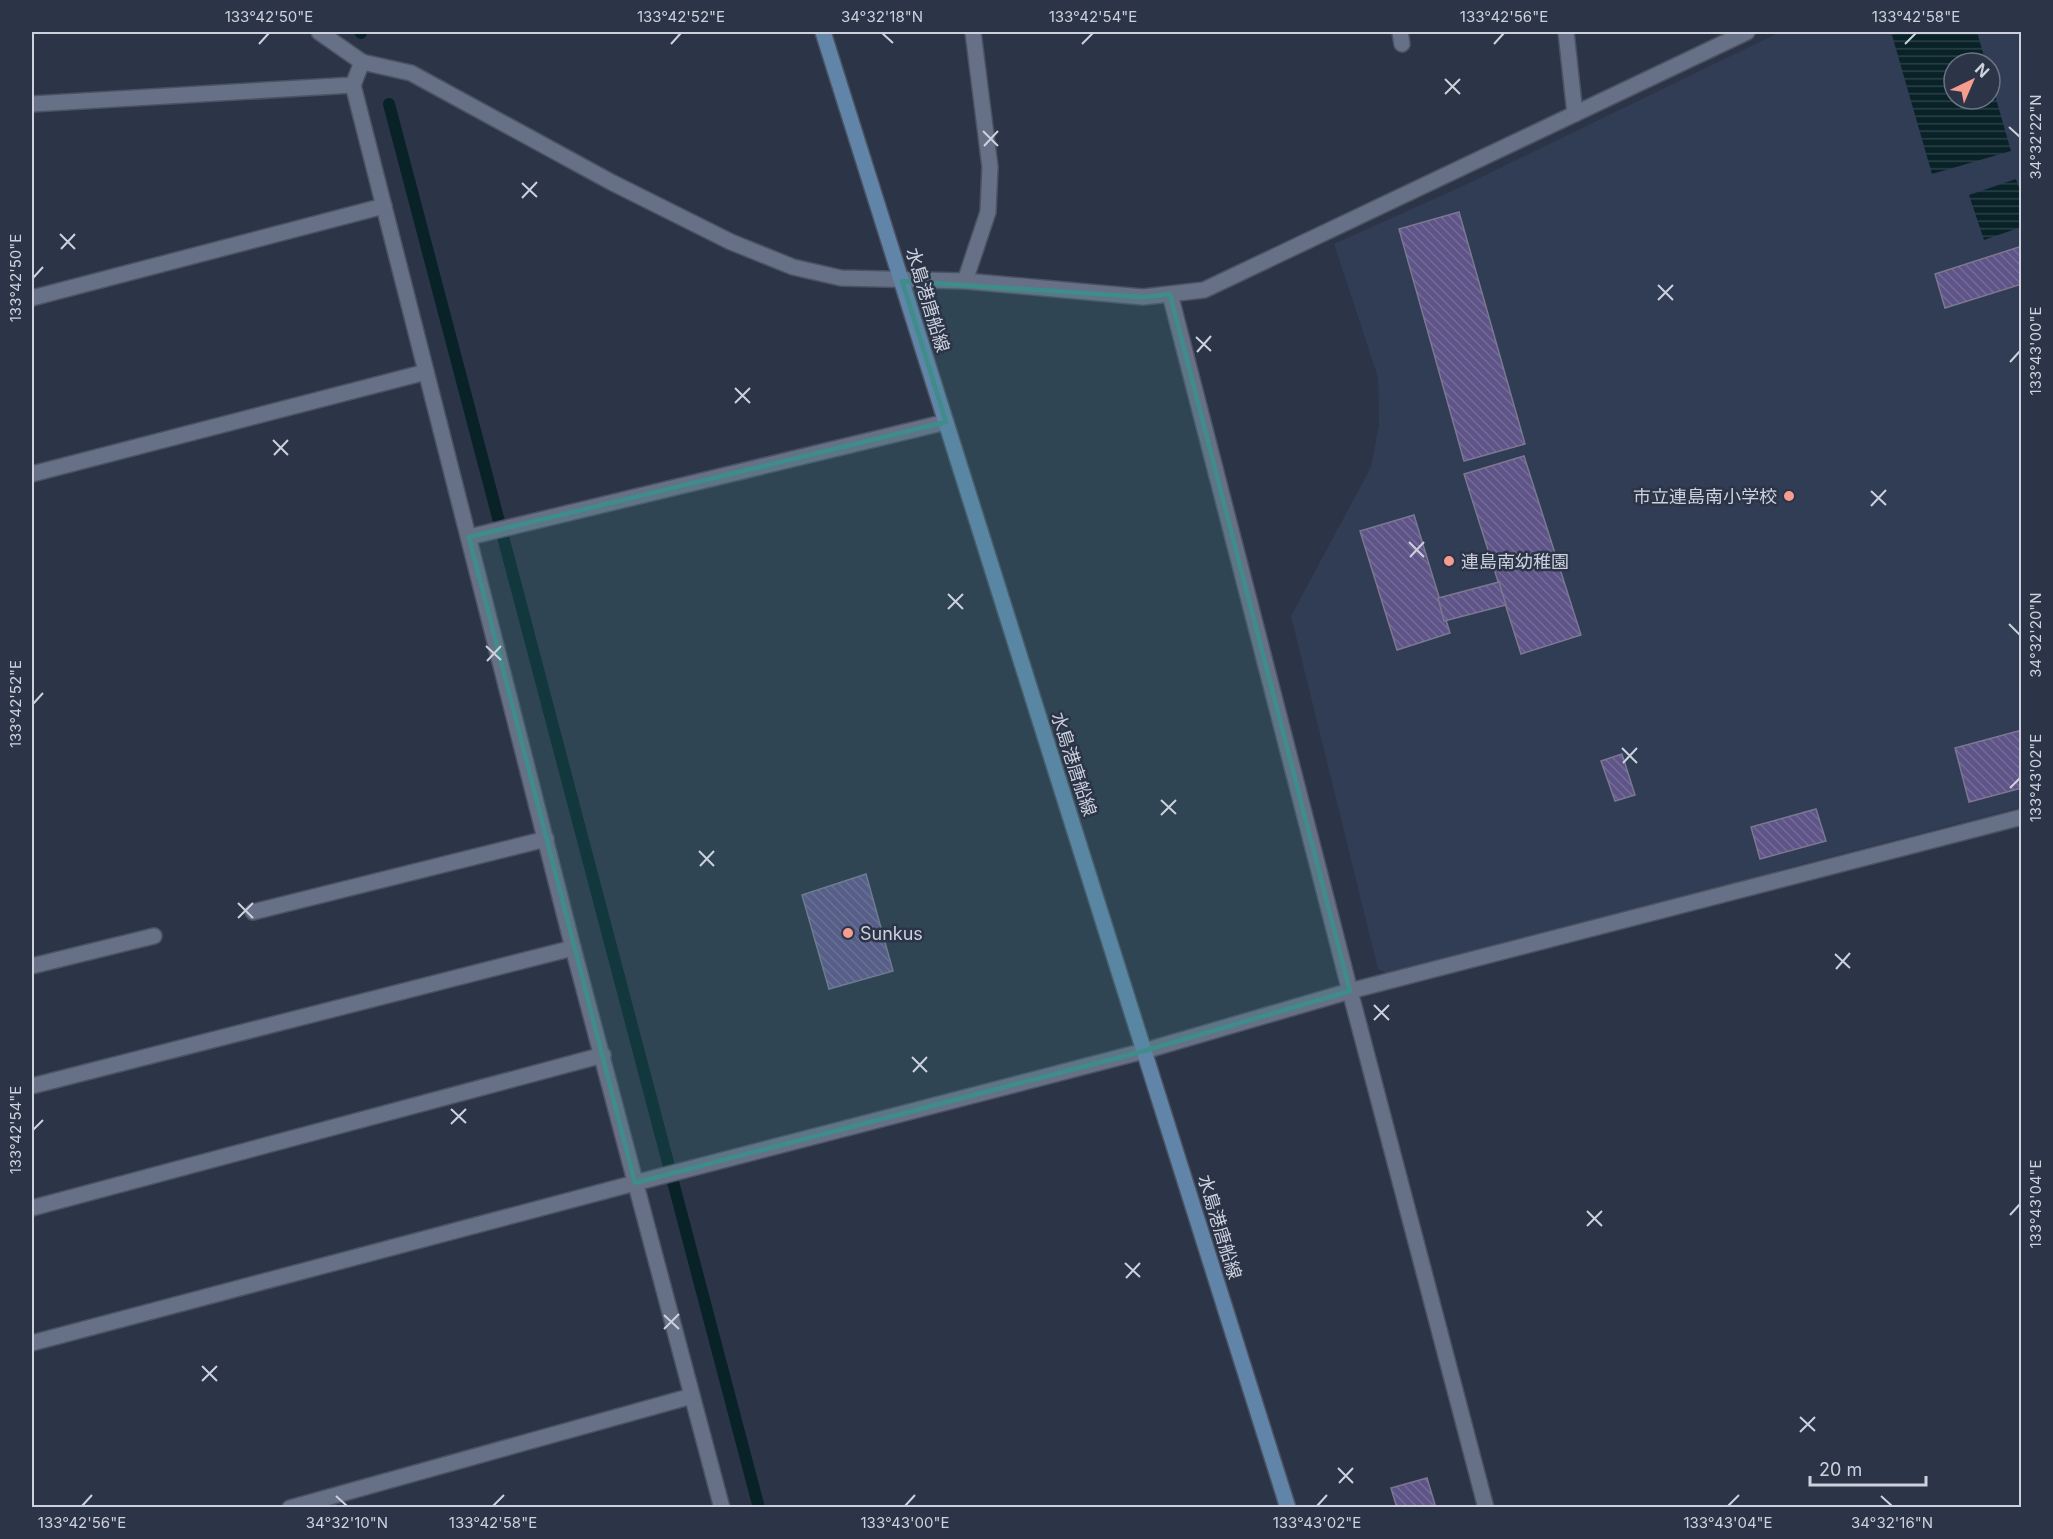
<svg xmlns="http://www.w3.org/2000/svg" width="2053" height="1539" font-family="Inter,'Noto Sans JP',sans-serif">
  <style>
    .built { fill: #313c55; fill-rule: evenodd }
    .water { fill: url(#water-rules) }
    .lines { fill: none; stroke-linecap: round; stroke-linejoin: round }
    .stream { stroke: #082228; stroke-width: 12 }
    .building { fill: url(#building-back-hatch); stroke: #7b7890; stroke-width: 1.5 }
    .minor-casing { stroke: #4b5262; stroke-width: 18 }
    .secondary-casing { stroke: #4b5262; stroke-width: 18 }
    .minor { stroke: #667086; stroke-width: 15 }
    .secondary { stroke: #6185a9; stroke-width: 15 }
    .marked { fill: #3e8d8a; fill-opacity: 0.2; stroke: #3e8d8a; stroke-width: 4.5; stroke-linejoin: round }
    .ticks { fill: none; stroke: #ccd1dd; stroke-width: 2 }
    .poi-dot { fill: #f59d8e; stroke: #2c3447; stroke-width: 2 }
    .labels { text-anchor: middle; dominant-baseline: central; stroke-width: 5; stroke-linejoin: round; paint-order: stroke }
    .street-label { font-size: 18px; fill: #ccd1dd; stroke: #2c3447 }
    .poi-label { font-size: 18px; fill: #ccd1dd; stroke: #2c3447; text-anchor: start }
    .neatline { fill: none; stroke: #ccd1dd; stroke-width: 2 }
    .ticks-label { font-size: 15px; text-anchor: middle; fill: #ccd1dd }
  </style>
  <defs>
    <pattern id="water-rules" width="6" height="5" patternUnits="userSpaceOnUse" patternTransform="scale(1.5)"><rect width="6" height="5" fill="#082228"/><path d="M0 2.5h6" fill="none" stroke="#2b4147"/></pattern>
    <pattern id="building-back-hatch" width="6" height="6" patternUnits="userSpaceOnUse" patternTransform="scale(1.5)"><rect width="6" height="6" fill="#5e5488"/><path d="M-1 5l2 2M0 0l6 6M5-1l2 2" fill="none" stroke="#746c98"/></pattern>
  </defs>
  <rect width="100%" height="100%" fill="#2c3447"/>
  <!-- built -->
  <path class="built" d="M1780,32H2021V807L1386,973L1378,969L1291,616L1371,467L1379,425L1378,377L1334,244L1465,185ZM1954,63H1990V99H1954Z"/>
  <!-- water -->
  <g class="water">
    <polygon points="1906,32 1977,32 1986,63 1954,63 1954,99 1990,99 1990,78 2011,151 1932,174 1892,35"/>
    <polygon points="2016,179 2021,194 2021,227 1984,240 1969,195"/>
  </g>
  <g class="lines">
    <!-- stream -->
    <g class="stream">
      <polyline points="360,32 361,33"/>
      <polyline points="389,104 759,1508"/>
    </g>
  </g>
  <!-- building -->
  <g class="building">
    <polygon points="1459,212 1525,444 1464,461 1399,229"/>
    <polygon points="2022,246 2022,284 1945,308 1935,274"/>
    <polygon points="1524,456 1581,635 1521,654 1464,474"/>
    <polygon points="1414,515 1450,633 1397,650 1360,531"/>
    <polygon points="1499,582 1506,605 1444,621 1438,598"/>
    <polygon points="2022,730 2022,788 1969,802 1955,748"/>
    <polygon points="1622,754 1635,795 1615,801 1601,761"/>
    <polygon points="1816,809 1826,841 1760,859 1751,827"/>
    <polygon points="866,874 893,971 829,989 802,895"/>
    <polygon points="1427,1478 1436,1508 1397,1508 1391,1488"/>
  </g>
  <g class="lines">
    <defs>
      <g id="minor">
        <polyline points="319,32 362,62 411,73 611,182 731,242 793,267 841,278 965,281 1143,297 1204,290 1747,32"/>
        <polyline points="1400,32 1402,44"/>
        <polyline points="1566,32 1575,114"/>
        <polyline points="353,85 573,948 722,1508"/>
        <polyline points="32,104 353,85 362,62"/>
        <polyline points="965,281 988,212 990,167 973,32"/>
        <polyline points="1170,294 1350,991 1486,1508"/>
        <polyline points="32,298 384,206"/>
        <polyline points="32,474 426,372"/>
        <polyline points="469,537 946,422"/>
        <polyline points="253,912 546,839"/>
        <polyline points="32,966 154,936"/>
        <polyline points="32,1086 573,948"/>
        <polyline points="32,1208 603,1055"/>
        <polyline points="32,1343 635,1183 1144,1051 1350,991 2022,817"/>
        <polyline points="290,1508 692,1396"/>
      </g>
      <polyline id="secondary" points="823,32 1288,1508"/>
    </defs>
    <!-- minor casing -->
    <use href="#minor" class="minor-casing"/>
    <!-- secondary casing -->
    <use href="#secondary" class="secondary-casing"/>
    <!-- minor -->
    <use href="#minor" class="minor"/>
    <!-- secondary -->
    <use href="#secondary" class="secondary"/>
  </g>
  <!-- marked area -->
  <path class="marked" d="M902,281L1143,297L1170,294L1350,991L1144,1051L635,1183L469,537L946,422Z"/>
  <!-- ticks -->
  <path class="ticks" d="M882,33L893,43M259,44L269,33M671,44L681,33M1082,44L1093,33M1494,44L1504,33M1905,44L1916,33M1445,79L1460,94M1445,94L1460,79M2009,127L2020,137M983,131L998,146M984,146L998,131M522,183L537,197M522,198L537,182M60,234L75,249M61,249L75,234M33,278L43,267M1658,285L1673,300M1658,300L1673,285M1196,337L1211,351M1197,352L1211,336M2010,362L2020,351M735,388L750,403M735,403L750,388M273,440L288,455M274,455L288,440M1871,491L1886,505M1871,506L1886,490M1409,542L1424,557M1410,557L1424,542M948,594L963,609M948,609L963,594M2009,624L2020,635M486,646L501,660M487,661L501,646M33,704L43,693M1622,748L1637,763M1623,763L1637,748M2010,788L2020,778M1161,800L1176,814M1161,815L1176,800M699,851L714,866M700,866L714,851M238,903L253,918M238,918L253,903M1835,954L1850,968M1836,969L1850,953M1374,1005L1389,1020M1374,1020L1389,1005M912,1057L927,1072M913,1072L927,1057M451,1109L466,1123M451,1124L466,1109M33,1130L43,1120M1587,1211L1602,1226M2010,1215L2020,1204M1587,1226L1602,1211M1125,1263L1140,1277M1126,1278L1140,1263M664,1315L679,1329M664,1329L679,1314M202,1366L217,1381M202,1381L217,1366M1800,1417L1815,1431M1800,1432L1815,1417M1338,1468L1353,1483M1339,1483L1353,1468M336,1496L347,1506M1881,1496L1892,1506M82,1506L92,1495M493,1506L504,1495M905,1506L915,1495M1317,1506L1327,1495M1728,1506L1739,1495"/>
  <!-- markers -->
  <g class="poi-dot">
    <circle cx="1789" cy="496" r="6"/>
    <circle cx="1449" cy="561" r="6"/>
    <circle cx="848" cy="933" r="6"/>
  </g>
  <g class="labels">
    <!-- street labels -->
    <g class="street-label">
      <text transform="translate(928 300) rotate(73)">水島港唐船線</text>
      <text transform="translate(1074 764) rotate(72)">水島港唐船線</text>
      <text transform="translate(1220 1227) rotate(73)">水島港唐船線</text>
    </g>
    <!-- poi labels -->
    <g class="poi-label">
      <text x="1777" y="496" text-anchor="end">市立連島南小学校</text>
      <text x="1461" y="561">連島南幼稚園</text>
      <text x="860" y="933">Sunkus</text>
    </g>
  </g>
  <!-- border -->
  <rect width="2053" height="1539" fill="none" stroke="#2c3447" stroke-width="66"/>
  <!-- north arrow -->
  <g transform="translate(1972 81) rotate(44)"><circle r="28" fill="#2c3447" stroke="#6c7383" stroke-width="1.5"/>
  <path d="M0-4.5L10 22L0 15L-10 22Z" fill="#f59d8e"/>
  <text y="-9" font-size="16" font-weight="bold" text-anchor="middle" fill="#ccd1dd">N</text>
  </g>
  <!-- scale -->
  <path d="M1810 1476v9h116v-9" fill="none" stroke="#ccd1dd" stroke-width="3"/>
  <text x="1819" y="1476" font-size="18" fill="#ccd1dd" stroke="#2c3447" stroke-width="4.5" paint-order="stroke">20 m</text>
  <rect x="33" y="33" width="1987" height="1473" class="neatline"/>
  <g class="ticks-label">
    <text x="269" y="22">133°42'50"E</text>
    <text x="681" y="22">133°42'52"E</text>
    <text x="882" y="22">34°32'18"N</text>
    <text x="1093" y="22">133°42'54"E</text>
    <text x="1504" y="22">133°42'56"E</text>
    <text x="1916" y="22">133°42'58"E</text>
    <text transform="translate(2036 137) rotate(-90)" y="5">34°32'22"N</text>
    <text transform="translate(16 278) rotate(-90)" y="5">133°42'50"E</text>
    <text transform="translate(2036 351) rotate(-90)" y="5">133°43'00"E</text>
    <text transform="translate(2036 635) rotate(-90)" y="5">34°32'20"N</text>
    <text transform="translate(16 704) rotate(-90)" y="5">133°42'52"E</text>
    <text transform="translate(2036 778) rotate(-90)" y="5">133°43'02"E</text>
    <text transform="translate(16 1130) rotate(-90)" y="5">133°42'54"E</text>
    <text transform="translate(2036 1204) rotate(-90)" y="5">133°43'04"E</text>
    <text x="82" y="1528">133°42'56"E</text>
    <text x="347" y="1528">34°32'10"N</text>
    <text x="493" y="1528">133°42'58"E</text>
    <text x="905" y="1528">133°43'00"E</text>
    <text x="1317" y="1528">133°43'02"E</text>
    <text x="1728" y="1528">133°43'04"E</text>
    <text x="1892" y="1528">34°32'16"N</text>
  </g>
</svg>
